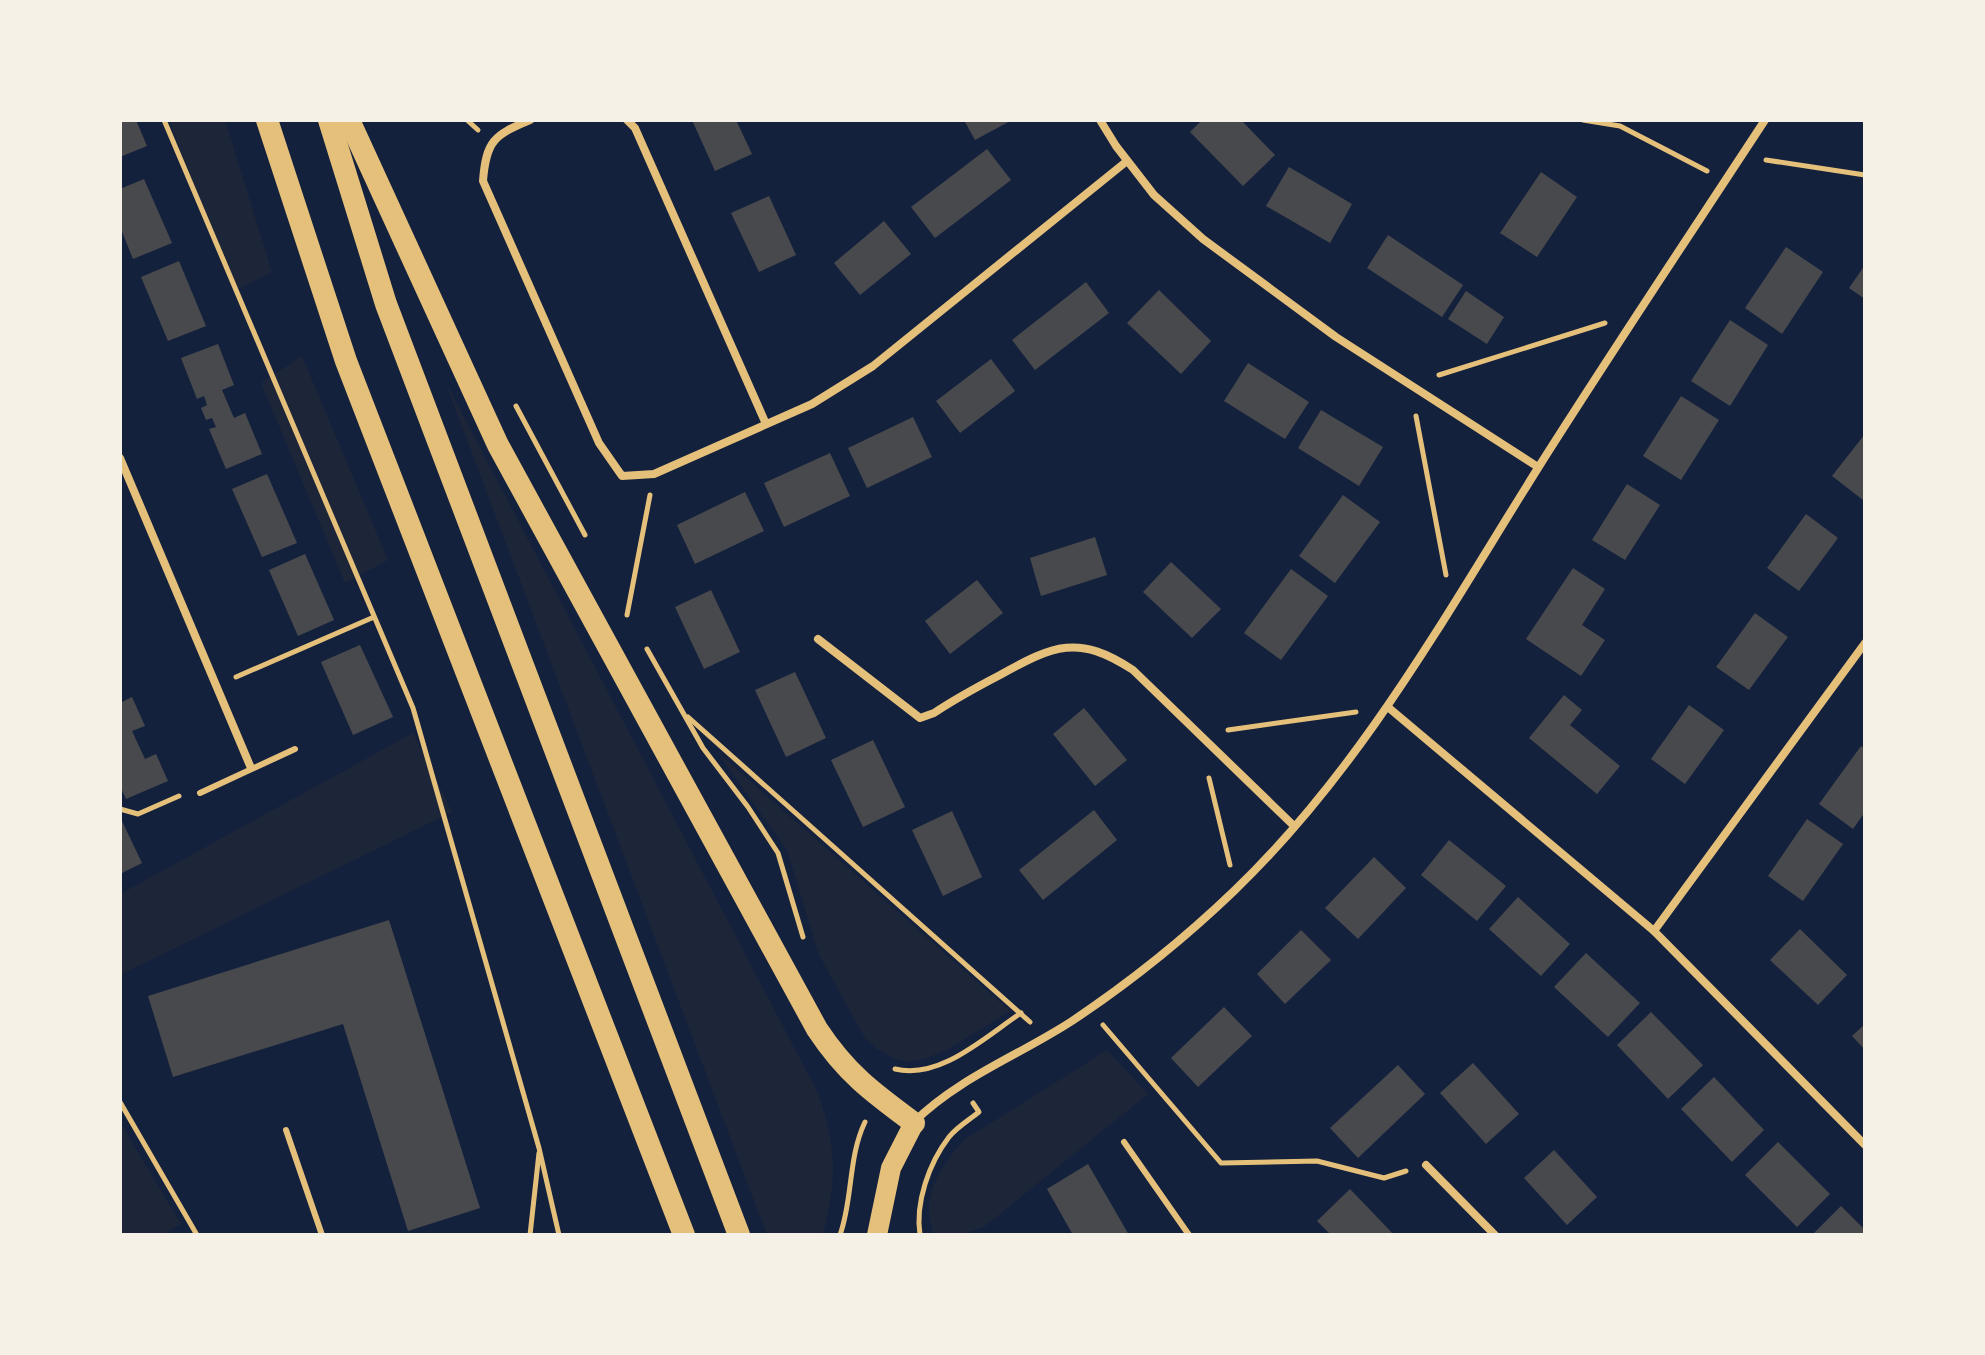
<svg xmlns="http://www.w3.org/2000/svg" width="1985" height="1355" font-family="Georgia,serif">
  <style>
    .green { fill: #1d2539 }
    .building { fill: #48494c }
    .lines { fill: none; stroke-linecap: round; stroke-linejoin: round }
    .path { stroke: #e5c07b; stroke-width: 5 }
    .service { stroke: #e5c07b; stroke-width: 6 }
    .minor { stroke: #e5c07b; stroke-width: 8 }
    .primary { stroke: #e5c07b; stroke-width: 20 }
    .trunk { stroke: #e5c07b; stroke-width: 22 }
  </style>
  <rect width="100%" height="100%" fill="#14213d"/>
  <!-- green -->
  <g class="green">
    <polygon points="169,120 225,120 272,272 234,291"/>
    <polygon points="302,356 388,560 345,583 261,383"/>
    <path d="M444,379L818,1093C837,1150 837,1177 823,1235H767Z"/>
    <polygon points="413,733 452,812 120,975 120,894"/>
    <polygon points="717,752 1010,1011 947,1050 924,1059 909,1062 893,1058 877,1049 865,1038 819,955 787,850"/>
    <path d="M1107,1050L1148,1094L984,1227L960,1235H933C932,1227 929,1217 929,1209C929,1183 948,1158 964,1140Z"/>
    <polygon points="120,1122 181,1224 162,1235 120,1235"/>
  </g>
  <!-- building -->
  <g class="building">
    <polygon points="120,120 136,120 147,146 120,157"/>
    <polygon points="692,120 736,120 752,154 715,171"/>
    <polygon points="964,120 1012,120 975,140"/>
    <polygon points="1202,120 1241,120 1275,155 1243,186 1190,132"/>
    <polygon points="987,149 1011,180 935,238 911,207"/>
    <polygon points="1289,167 1352,204 1330,243 1266,206"/>
    <polygon points="1541,172 1577,197 1537,257 1500,233"/>
    <polygon points="144,179 172,243 133,259 120,227 120,189"/>
    <polygon points="769,196 796,255 759,272 731,213"/>
    <polygon points="884,221 911,254 860,295 834,263"/>
    <polygon points="1388,235 1463,285 1442,317 1367,268"/>
    <polygon points="1786,247 1823,272 1782,334 1745,308"/>
    <polygon points="179,261 206,326 168,341 141,277"/>
    <polygon points="1865,265 1865,299 1849,288"/>
    <polygon points="1086,282 1109,313 1035,370 1012,340"/>
    <polygon points="1159,290 1211,341 1181,374 1127,323"/>
    <polygon points="1466,291 1504,317 1487,344 1448,319"/>
    <polygon points="1730,320 1768,345 1730,406 1691,381"/>
    <polygon points="218,344 234,385 222,390 234,418 245,413 262,454 226,469 209,429 216,427 212,418 206,420 201,408 207,405 204,396 197,399 181,358"/>
    <polygon points="991,359 1015,391 960,433 936,401"/>
    <polygon points="1248,363 1309,402 1285,439 1224,401"/>
    <polygon points="1681,396 1719,420 1681,480 1643,456"/>
    <polygon points="1321,410 1383,447 1359,486 1298,448"/>
    <polygon points="913,417 932,457 867,488 848,448"/>
    <polygon points="1865,434 1865,497 1863,500 1832,476"/>
    <polygon points="830,453 850,496 784,527 764,483"/>
    <polygon points="267,474 297,543 262,557 232,489"/>
    <polygon points="1627,484 1660,505 1625,560 1592,540"/>
    <polygon points="745,492 764,531 695,564 677,525"/>
    <polygon points="1343,495 1380,522 1335,583 1299,556"/>
    <polygon points="1806,514 1838,538 1799,591 1767,568"/>
    <polygon points="1095,537 1107,575 1041,596 1030,558"/>
    <polygon points="305,554 334,620 298,636 269,570"/>
    <polygon points="1171,562 1221,609 1192,638 1143,592"/>
    <polygon points="1573,568 1605,589 1582,625 1605,640 1581,676 1526,639"/>
    <polygon points="1291,569 1328,596 1281,660 1244,633"/>
    <polygon points="977,580 1003,613 950,654 925,621"/>
    <polygon points="711,590 740,652 704,669 675,607"/>
    <polygon points="1755,613 1788,637 1749,690 1716,667"/>
    <polygon points="360,645 393,717 353,735 321,662"/>
    <polygon points="795,672 826,738 786,757 755,690"/>
    <polygon points="1564,695 1582,710 1570,725 1620,766 1597,794 1529,738"/>
    <polygon points="132,697 145,726 132,731 138,744 145,759 156,754 168,781 126,799 120,786 120,703"/>
    <polygon points="1689,705 1724,730 1685,784 1651,759"/>
    <polygon points="1084,708 1127,760 1095,786 1053,734"/>
    <polygon points="873,740 905,807 863,827 831,760"/>
    <polygon points="1861,746 1865,749 1865,812 1853,829 1819,804"/>
    <polygon points="1094,810 1117,840 1043,900 1019,870"/>
    <polygon points="952,811 982,877 943,896 912,830"/>
    <polygon points="120,817 142,863 120,874"/>
    <polygon points="1807,819 1843,844 1803,901 1768,876"/>
    <polygon points="1449,840 1506,886 1477,921 1421,875"/>
    <polygon points="1374,857 1406,888 1358,939 1325,908"/>
    <polygon points="1518,897 1570,944 1541,976 1489,929"/>
    <polygon points="389,920 480,1208 408,1231 343,1024 173,1077 148,996"/>
    <polygon points="1800,929 1847,975 1818,1005 1770,960"/>
    <polygon points="1301,930 1331,960 1285,1004 1257,974"/>
    <polygon points="1586,953 1640,1003 1608,1037 1554,987"/>
    <polygon points="1224,1007 1252,1036 1198,1087 1171,1058"/>
    <polygon points="1651,1012 1703,1065 1668,1099 1617,1045"/>
    <polygon points="1865,1024 1865,1050 1852,1036"/>
    <polygon points="1473,1063 1519,1114 1486,1144 1440,1093"/>
    <polygon points="1398,1065 1425,1094 1358,1158 1330,1128"/>
    <polygon points="1714,1077 1764,1130 1732,1162 1681,1109"/>
    <polygon points="1778,1142 1830,1194 1797,1227 1745,1175"/>
    <polygon points="1554,1150 1597,1197 1567,1225 1524,1178"/>
    <polygon points="1088,1164 1129,1235 1073,1235 1047,1189"/>
    <polygon points="1350,1189 1375,1215 1394,1235 1331,1235 1317,1221"/>
    <polygon points="1841,1206 1865,1230 1865,1235 1812,1235"/>
  </g>
  <g class="lines">
    <!-- path -->
    <g class="path">
      <polyline points="164,120 413,708 539,1148 559,1235"/>
      <polyline points="467,120 478,130"/>
      <polyline points="1583,120 1620,126 1707,171"/>
      <polyline points="1766,160 1865,175"/>
      <polyline points="1439,375 1605,323"/>
      <polyline points="516,406 585,535"/>
      <polyline points="1416,416 1446,575"/>
      <polyline points="627,615 650,495"/>
      <polyline points="647,649 703,748 748,807 778,853 803,937"/>
      <polyline points="236,677 374,617"/>
      <polyline points="688,717 1030,1022"/>
      <polyline points="1228,730 1356,712"/>
      <polyline points="1209,778 1230,865"/>
      <polyline points="120,809 138,814 179,796"/>
      <polyline points="1103,1025 1221,1163 1317,1161 1384,1178 1406,1171"/>
      <path d="M895,1069C940,1080 985,1037 1021,1013"/>
      <polyline points="120,1102 197,1235"/>
      <polyline points="530,1235 539,1153"/>
      <path d="M840,1235C853,1199 848,1157 865,1122"/>
      <path d="M920,1235C915,1203 929,1163 949,1137C957,1127 969,1120 979,1112L973,1103"/>
    </g>
    <!-- service -->
    <g class="service">
      <polyline points="200,793 295,749"/>
      <polyline points="286,1130 322,1235"/>
      <polyline points="1124,1142 1189,1235"/>
    </g>
    <!-- minor -->
    <g class="minor">
      <path d="M530,120C494,135 486,141 483,181L599,443L622,476L654,474L812,404L873,366L1127,161"/>
      <polyline points="627,120 635,128 766,424"/>
      <polyline points="1100,120 1116,146 1154,195 1203,239 1336,337 1538,467"/>
      <polyline points="120,458 251,768"/>
      <path d="M818,639L920,718L934,713C955,699 977,687 1000,675C1054,645 1078,634 1133,670L1294,826"/>
      <polyline points="1389,708 1654,931 1865,1145"/>
      <polyline points="1654,931 1865,643"/>
      <path d="M914,1122C958,1078 1020,1055 1072,1021C1129,983 1184,939 1234,891C1361,769 1445,616 1538,468C1612,351 1689,236 1765,120"/>
      <polyline points="1426,1165 1495,1235"/>
    </g>
    <!-- primary -->
    <polyline class="primary" points="877,1235 891,1168 914,1123"/>
    <!-- trunk -->
    <g class="trunk">
      <polyline points="267,120 346,361 684,1235"/>
      <polyline points="329,120 386,304 739,1235"/>
      <path d="M349,120L498,445L817,1029C846,1073 872,1092 914,1123"/>
    </g>
  </g>
  <!-- border -->
  <rect width="1985" height="1355" fill="none" stroke="#f6f1e7" stroke-width="244"/>
</svg>
